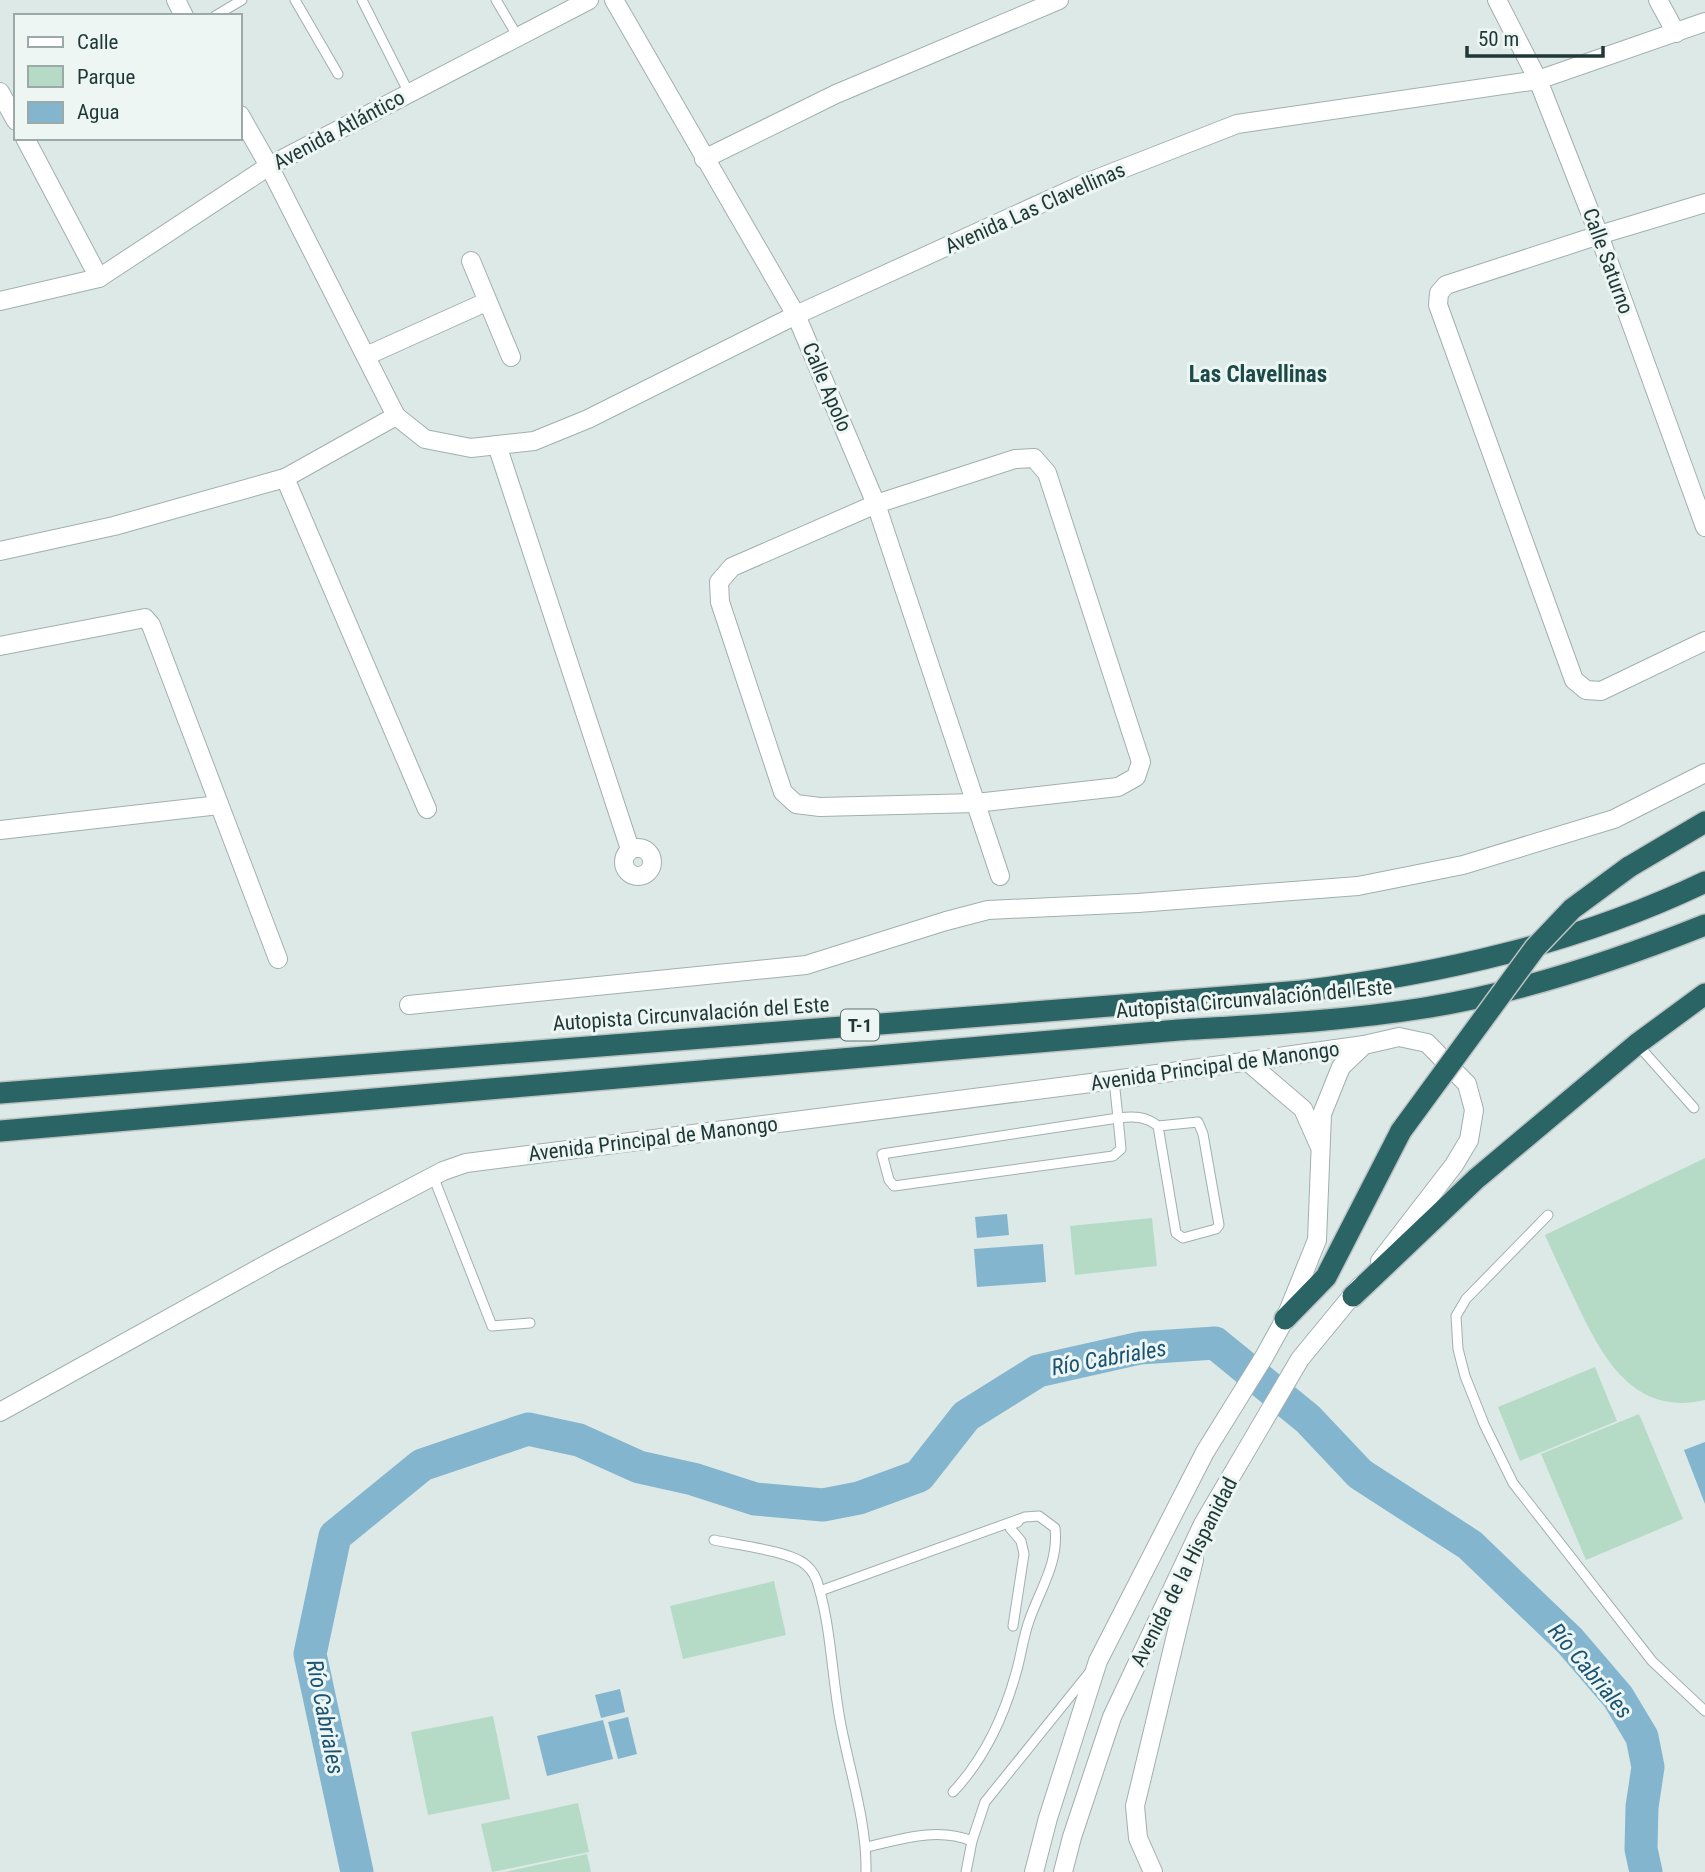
<svg xmlns="http://www.w3.org/2000/svg" width="1705" height="1872" font-family="'Roboto Condensed',sans-serif">
  <style>
    .green { fill: #b5dbc7 }
    .water { fill: #84b5cf }
    .lines { fill: none; stroke-linecap: round; stroke-linejoin: round }
    .river { stroke: #84b5cf; stroke-width: 33 }
    .lane-casing { stroke: #a0b0ae; stroke-width: 11 }
    .street-casing { stroke: #a0b0ae; stroke-width: 20 }
    .highway-casing { stroke: #bcc3c3; stroke-width: 24 }
    .lane { stroke: #fff; stroke-width: 9 }
    .street { stroke: #fff; stroke-width: 18 }
    .highway { stroke: #2b6464; stroke-width: 21 }
    .highway-bridge-casing { stroke: #bcc3c3; stroke-width: 24; stroke-linecap: butt }
    .highway-bridge { stroke: #2b6464; stroke-width: 21 }
    .labels { text-anchor: middle; dominant-baseline: central; stroke-width: 6; stroke-linejoin: round; paint-order: stroke }
    .shield { fill: #edf6f3; stroke: #5d716f; stroke-width: 2 }
    .shield-label { font-size: 19px; font-weight: bold; fill: #1f3837 }
    .street-label { font-size: 21px; fill: #1f3837; stroke: #edf6f3 }
    .neighbourhood-label { font-size: 23px; font-weight: bold; fill: #1b4a48; stroke: #edf6f3 }
    .water-label { font-size: 23px; font-style: italic; fill: #1a5373; stroke: #edf6f3 }
  </style>
  <rect width="100%" height="100%" fill="#dde9e6"/>
  <!-- green -->
  <g class="green">
    <path d="M1705,1158V1400C1634,1417 1602,1357 1577,1304C1566,1281 1555,1258 1545,1235Z"/>
    <polygon points="1152,1218 1157,1266 1075,1275 1070,1226"/>
    <polygon points="1595,1367 1617,1421 1520,1461 1498,1407"/>
    <polygon points="1639,1414 1683,1519 1586,1560 1541,1454"/>
    <polygon points="774,1581 786,1635 683,1659 670,1606"/>
    <polygon points="493,1716 510,1799 428,1815 411,1732"/>
    <polygon points="578,1803 589,1852 492,1872 481,1824"/>
    <polygon points="587,1854 591,1872 505,1872"/>
  </g>
  <!-- water -->
  <g class="water">
    <polygon points="1007,1214 1009,1235 977,1238 975,1217"/>
    <polygon points="1043,1244 1046,1282 977,1287 974,1249"/>
    <polygon points="1705,1442 1705,1504 1684,1450"/>
    <polygon points="620,1689 625,1712 601,1718 595,1695"/>
    <polygon points="628,1717 637,1754 618,1759 608,1722"/>
    <polygon points="603,1720 613,1759 547,1776 537,1736"/>
  </g>
  <g class="lines">
    <!-- river -->
    <polyline class="river" points="357,1872 310,1654 335,1536 422,1465 528,1429 579,1440 639,1467 693,1479 755,1499 823,1505 859,1498 919,1476 966,1416 1038,1371 1140,1348 1215,1343 1308,1419 1360,1474 1470,1545 1570,1641 1618,1697 1642,1737 1648,1767 1642,1807 1641,1849 1646,1872"/>
    <defs>
      <g id="lane">
        <polyline points="295,0 338,74"/>
        <polyline points="362,0 409,93"/>
        <polyline points="496,0 518,37"/>
        <polyline points="215,16 242,0"/>
        <polyline points="1637,1044 1694,1108"/>
        <path d="M1114,1080L1118,1118C1134,1116 1145,1116 1158,1126L1198,1122L1203,1134L1219,1225L1216,1229L1183,1238L1176,1233L1158,1126"/>
        <polygon points="1118,1118 1121,1149 1113,1156 894,1186 889,1180 882,1154"/>
        <polyline points="433,1176 492,1326 530,1323"/>
        <polyline points="1548,1215 1466,1299 1456,1316 1458,1349 1465,1376 1484,1424 1513,1483 1652,1661 1705,1711"/>
        <path d="M714,1540C736,1545 791,1551 806,1565C813,1571 817,1579 819,1588C831,1630 832,1676 840,1720C849,1770 867,1821 866,1872"/>
        <path d="M820,1591L1025,1517L1039,1516L1055,1528C1059,1563 1040,1589 1029,1621C1023,1638 1021,1656 1016,1673C1004,1716 984,1759 953,1792"/>
        <polyline points="1013,1626 1024,1554 1021,1541 1010,1528 1011,1525 1018,1522"/>
        <path d="M867,1847C902,1839 937,1827 972,1841"/>
        <polyline points="966,1872 972,1841 985,1802 1089,1673"/>
      </g>
      <g id="street">
        <polyline points="176,0 184,16"/>
        <polyline points="614,0 796,315 876,504 1000,876"/>
        <polyline points="1497,0 1538,80 1599,235 1705,527"/>
        <polyline points="1658,0 1676,33"/>
        <polyline points="0,92 16,121"/>
        <polyline points="240,115 269,166 396,416 425,439 471,448 534,441 588,419 796,315 1086,183 1237,124 1538,80 1705,22"/>
        <polyline points="25,138 99,278"/>
        <polyline points="704,159 836,94 1059,0"/>
        <polyline points="1705,203 1599,235 1446,285 1439,293 1438,305 1574,680 1586,690 1601,691 1705,641"/>
        <polyline points="471,261 511,357"/>
        <polyline points="0,301 99,278 269,166 589,0"/>
        <polyline points="366,356 486,302"/>
        <polyline points="396,416 285,478 427,809"/>
        <polyline points="497,445 630,849"/>
        <polygon points="1034,458 1047,473 1141,762 1136,777 1118,787 976,803 820,807 796,804 783,792 720,602 719,582 732,567 876,504 1015,459"/>
        <polyline points="0,551 114,526 285,478"/>
        <polyline points="0,646 145,618 151,625 278,959"/>
        <polyline points="0,830 219,805"/>
        <circle cx="638" cy="862" r="14"/>
        <polyline points="409,1005 806,965 946,921 988,910 1138,903 1358,886 1463,865 1614,819 1705,773"/>
        <polyline points="1248,1062 1303,1109 1319,1145"/>
        <polyline points="0,1412 274,1260 443,1171 466,1163 1114,1080 1364,1045 1399,1037 1427,1043 1467,1084 1474,1110 1469,1140 1454,1165 1380,1261"/>
        <polyline points="1034,1872 1048,1818 1098,1661 1205,1452 1264,1357 1285,1319 1317,1240 1322,1114 1341,1067 1364,1045"/>
        <polyline points="1063,1872 1072,1837 1112,1717 1203,1524 1300,1359 1360,1286"/>
        <polyline points="1153,1872 1138,1838 1135,1806 1194,1560"/>
      </g>
      <g id="highway">
        <polyline points="1629,867 1705,822"/>
        <path d="M0,1093L1301,991C1440,974 1578,943 1705,882"/>
        <path d="M0,1131L1179,1030C1261,1025 1343,1021 1424,1008C1520,993 1615,961 1705,925"/>
        <polyline points="1353,1296 1476,1179 1637,1044 1705,994"/>
        <polyline points="1285,1319 1326,1277 1401,1131"/>
      </g>
    </defs>
    <!-- lane casing -->
    <use href="#lane" class="lane-casing"/>
    <!-- street casing -->
    <use href="#street" class="street-casing"/>
    <!-- highway casing -->
    <use href="#highway" class="highway-casing"/>
    <!-- lane -->
    <use href="#lane" class="lane"/>
    <!-- street -->
    <use href="#street" class="street"/>
    <!-- highway -->
    <use href="#highway" class="highway"/>
    <defs>
      <polyline id="highway-bridge" points="1401,1131 1535,948 1572,909 1629,867"/>
    </defs>
    <!-- highway-bridge casing -->
    <use href="#highway-bridge" class="highway-bridge-casing"/>
    <!-- highway-bridge -->
    <use href="#highway-bridge" class="highway-bridge"/>
  </g>
  <g class="labels">
    <!-- shield labels -->
    <rect class="shield" x="841" y="1009.5" width="38" height="31" rx="5"/>
    <g class="shield-label">
      <text x="860" y="1025">T-1</text>
    </g>
    <!-- street labels -->
    <g class="street-label">
      <text transform="translate(339 130) rotate(-28)">Avenida Atlántico</text>
      <text transform="translate(1035 208) rotate(-24)">Avenida Las Clavellinas</text>
      <text transform="translate(1608 261) rotate(70)">Calle Saturno</text>
      <text transform="translate(827 387) rotate(67)">Calle Apolo</text>
      <text transform="translate(1254 999) rotate(-5)">Autopista Circunvalación del Este</text>
      <text transform="translate(691 1014) rotate(-4)">Autopista Circunvalación del Este</text>
      <text transform="translate(1215 1066) rotate(-8)">Avenida Principal de Manongo</text>
      <text transform="translate(653 1139) rotate(-7)">Avenida Principal de Manongo</text>
      <text transform="translate(1184 1572) rotate(-63)">Avenida de la Hispanidad</text>
    </g>
    <!-- neighbourhood labels -->
    <g class="neighbourhood-label">
      <text x="1258" y="374">Las Clavellinas</text>
    </g>
    <!-- water labels -->
    <g class="water-label">
      <text transform="translate(1109 1358) rotate(-10)">Río Cabriales</text>
      <text transform="translate(1590 1671) rotate(50)">Río Cabriales</text>
      <text transform="translate(325 1717) rotate(79)">Río Cabriales</text>
    </g>
  </g>
  <!-- legend -->
  <rect x="14" y="14" width="228" height="126" fill="#edf6f3" stroke="#9baaa8" stroke-width="2"/>
  <rect x="28" y="37" width="35" height="10" fill="#ffffff" stroke="#9baaa8" stroke-width="2"/>
  <text x="77" y="49" font-size="21" fill="#1f3837">Calle</text>
  <rect x="28" y="66" width="35" height="21" fill="#b5dbc7" stroke="#9baaa8" stroke-width="2"/>
  <text x="77" y="84" font-size="21" fill="#1f3837">Parque</text>
  <rect x="28" y="102" width="35" height="21" fill="#84b5cf" stroke="#9baaa8" stroke-width="2"/>
  <text x="77" y="119" font-size="21" fill="#1f3837">Agua</text>
  <!-- scale -->
  <path d="M1467 46v10h136v-10" fill="none" stroke="#1f3837" stroke-width="3.5"/>
  <text x="1478" y="46" font-size="21" fill="#1f3837" stroke="#edf6f3" stroke-width="5" paint-order="stroke">50 m</text>
</svg>
